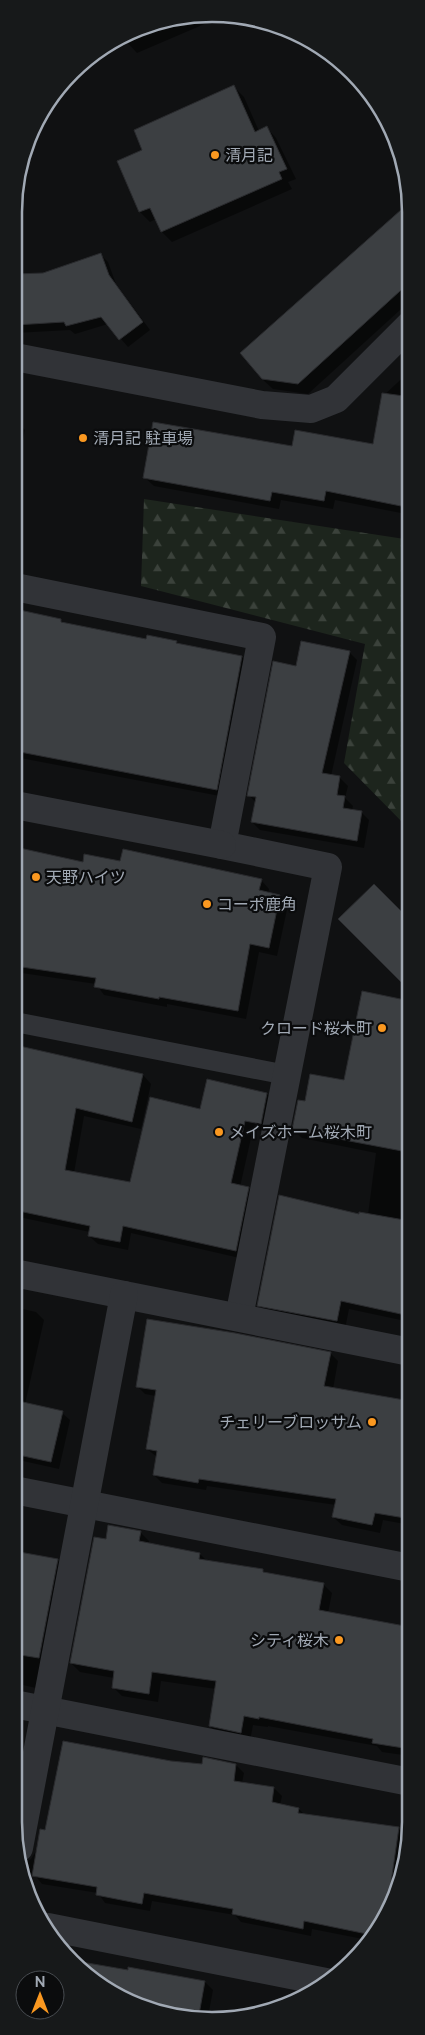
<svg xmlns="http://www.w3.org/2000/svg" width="425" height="2035" font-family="Raleway,'Noto Sans JP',sans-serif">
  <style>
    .forest { fill: url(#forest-firs) }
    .shadow { fill: #0007 }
    .building { fill: #3c3f42; stroke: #2a2b2e }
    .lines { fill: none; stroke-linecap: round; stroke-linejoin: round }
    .service { stroke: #313337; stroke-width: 20 }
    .minor { stroke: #313337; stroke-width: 28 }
    .tertiary { stroke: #313337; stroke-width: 28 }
    .poi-dot { fill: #fa9820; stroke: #0b0c0d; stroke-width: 2 }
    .labels { text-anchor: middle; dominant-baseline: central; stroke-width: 4.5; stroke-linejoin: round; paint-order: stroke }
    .poi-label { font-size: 16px; fill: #a1a9b4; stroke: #0b0c0d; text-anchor: start }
    .rim { fill: none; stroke: #a1a9b4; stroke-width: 2.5 }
  </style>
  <defs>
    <pattern id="forest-firs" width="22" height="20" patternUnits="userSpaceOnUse" patternTransform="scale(1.25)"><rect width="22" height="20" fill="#1d251d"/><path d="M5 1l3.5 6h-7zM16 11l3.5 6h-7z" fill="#3b423b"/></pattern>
  </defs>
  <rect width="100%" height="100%" fill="#101112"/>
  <!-- forest -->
  <polygon class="forest" points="144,499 411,540 410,830 344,763 365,644 141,586"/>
  <!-- shadow -->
  <g class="shadow">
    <polygon points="221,17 137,53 124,39 161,21"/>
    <polygon points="234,87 244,97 259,131 267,128 276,138 296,179 288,182 292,189 172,242 162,232 156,219 150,222 140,212 118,162 144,151"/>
    <polygon points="411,226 411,300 308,394 273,389 262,379"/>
    <polygon points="100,254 108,262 116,284 150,330 128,347 108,324 75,334 70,330 15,333 15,276 43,274"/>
    <polygon points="411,370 411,515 335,500 333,509 281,500 279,509 154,486 144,477 293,448 374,446 382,397"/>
    <polygon points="15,420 25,430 15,478"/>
    <polygon points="15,610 61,620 65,624 147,640 176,642 180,645 242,657 250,665 225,797 15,757"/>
    <polygon points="349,652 357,660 331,776 340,778 348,786 345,798 353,806 352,810 361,812 369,820 364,848 260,830 252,822 256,803 249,795 297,667"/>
    <polygon points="15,849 84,863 121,863 261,880 269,889 268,894 279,896 288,905 277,956 259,952 246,1019 167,1004 167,1007 104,995 96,984 15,972 15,974"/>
    <polygon points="374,886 410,922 410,989 340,919"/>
    <polygon points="363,992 410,1002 410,1322 349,1309 345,1329 267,1314 259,1305 360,1216 368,1215 376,1153 302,1138 293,1130 306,1103 345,1082"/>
    <polygon points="15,1046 143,1075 151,1084 141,1129 84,1116 74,1173 131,1183 201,1110 267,1094 275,1102 269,1132 253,1129 240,1187 248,1188 256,1197 244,1259 131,1233 128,1250 98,1244 89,1236 90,1232 14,1216"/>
    <polygon points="14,1307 36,1312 44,1320 25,1404 62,1413 70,1420 59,1469 14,1459"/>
    <polygon points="330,1353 338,1361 333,1389 410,1402 410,1525 383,1520 380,1533 342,1525 333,1517 336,1505 207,1486 206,1490 162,1483 154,1475 157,1457 147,1449 156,1396 145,1394 137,1386"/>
    <polygon points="140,1532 149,1541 149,1544 200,1554 207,1561 263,1570 266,1574 323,1584 332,1593 328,1613 410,1628 410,1756 382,1752 377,1746 268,1726 268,1727 253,1725 250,1741 219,1735 210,1726 216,1689 161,1681 158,1702 122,1696 113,1687 114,1678 80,1672 71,1663 107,1541"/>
    <polygon points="14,1553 57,1560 66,1569 36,1688 14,1683"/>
    <polygon points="102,1750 203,1766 236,1765 244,1773 242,1783 274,1788 282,1796 280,1805 299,1809 305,1815 398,1828 401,1831 410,1833 410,1848 391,1911 368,1940 312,1929 311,1936 241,1922 235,1915 152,1901 150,1911 105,1903 98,1893 42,1884 34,1874 23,1871 22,1864 31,1859 36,1851 40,1830 46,1831"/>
    <polygon points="71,1962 205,1982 213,1990 208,2017 216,2019 200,2021 125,2001"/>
  </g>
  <!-- building -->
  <g class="building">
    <polygon points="234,85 255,132 267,126 287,169 279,172 282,179 161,232 150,208 139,212 117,161 142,150 134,130"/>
    <polygon points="411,201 411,281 298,384 262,379 240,353"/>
    <polygon points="101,253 109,275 143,322 119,340 101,317 66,326 64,322 15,325 15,274 43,273"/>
    <polygon points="382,393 411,397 411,508 326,491 324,501 272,492 270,501 143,478 153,422 292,446 295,430 373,444"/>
    <polygon points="15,609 61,619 61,622 146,639 147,635 177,641 176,643 242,656 217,790 15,751"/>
    <polygon points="301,641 350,651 322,773 340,776 337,795 345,796 343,808 362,811 357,841 251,822 256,797 247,796 273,661 296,666"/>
    <polygon points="15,847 83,862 84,854 120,861 123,849 262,879 259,890 280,895 269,948 250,944 238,1011 159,997 159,999 94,987 96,978 15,966"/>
    <polygon points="374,884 410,920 410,991 338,919"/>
    <polygon points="362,991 410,1001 410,1149 402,1148 402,1151 292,1130 298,1100 305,1101 310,1074 344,1080"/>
    <polygon points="15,1045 143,1074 132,1122 76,1108 65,1170 130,1182 150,1097 200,1109 207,1079 267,1093 261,1124 245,1121 231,1183 249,1187 236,1251 123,1226 120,1242 88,1236 90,1226 14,1210"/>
    <polygon points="279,1195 359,1214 359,1212 410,1221 410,1316 341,1301 337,1321 257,1306"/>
    <polygon points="147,1319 235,1333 331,1352 324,1386 410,1401 410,1490 405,1518 375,1513 372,1525 332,1517 336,1499 199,1479 198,1483 153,1475 157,1451 146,1449 156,1390 136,1387"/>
    <polygon points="14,1400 63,1411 51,1462 14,1454"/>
    <polygon points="108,1525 141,1531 139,1541 200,1553 199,1559 263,1569 263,1572 324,1583 319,1610 410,1627 410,1749 372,1743 373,1739 259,1717 259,1719 244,1716 241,1733 209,1726 216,1681 152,1672 149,1694 112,1688 114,1671 70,1663 94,1537 106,1539"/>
    <polygon points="14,1551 58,1559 39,1658 14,1654"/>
    <polygon points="63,1741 171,1761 202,1764 203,1757 236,1764 234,1781 274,1787 272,1802 299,1808 298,1813 399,1827 386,1917 372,1935 304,1921 303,1929 232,1914 233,1909 144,1893 142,1904 96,1895 97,1887 32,1876 40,1829 45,1830"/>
    <polygon points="70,1960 128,1970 128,1967 205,1981 198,2020 125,2001"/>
  </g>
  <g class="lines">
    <!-- service -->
    <polyline class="service" points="15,1022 287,1075"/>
    <!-- minor -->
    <g class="minor">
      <polyline points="15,587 262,637 222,845 328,867 239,1317"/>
      <polyline points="15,805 222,845"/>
      <polyline points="14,1273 410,1352"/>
      <polyline points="14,1490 410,1568"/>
      <polyline points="14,1704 410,1782"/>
      <path d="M19,1848C53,1664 90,1480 124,1295"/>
      <polyline points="48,1927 326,1982"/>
    </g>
    <!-- tertiary -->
    <polyline class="tertiary" points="15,357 262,405 311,409 336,399 411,324"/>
  </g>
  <!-- markers -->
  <g class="poi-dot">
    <circle cx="215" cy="155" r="5"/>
    <circle cx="83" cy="438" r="5"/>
    <circle cx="36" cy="877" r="5"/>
    <circle cx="207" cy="904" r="5"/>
    <circle cx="382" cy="1028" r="5"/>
    <circle cx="219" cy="1132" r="5"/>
    <circle cx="372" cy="1422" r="5"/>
    <circle cx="339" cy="1640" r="5"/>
  </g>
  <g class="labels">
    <!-- poi labels -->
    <g class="poi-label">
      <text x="225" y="155">清月記</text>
      <text x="93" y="438">清月記 駐車場</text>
      <text x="46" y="877">天野ハイツ</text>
      <text x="217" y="904">コーポ鹿角</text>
      <text x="372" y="1028" text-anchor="end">クロード桜木町</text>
      <text x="229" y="1132">メイズホーム桜木町</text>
      <text x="362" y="1422" text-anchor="end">チェリーブロッサム</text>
      <text x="329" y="1640" text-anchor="end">シティ桜木</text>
    </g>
  </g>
  <!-- crop -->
  <path d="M0 0H425V2035H0ZM212 22H212A190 190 0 0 1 402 212V1822A190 190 0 0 1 212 2012H212A190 190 0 0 1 22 1822V212A190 190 0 0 1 212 22Z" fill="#17191a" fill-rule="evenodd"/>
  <path class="rim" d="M212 22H212A190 190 0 0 1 402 212V1822A190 190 0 0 1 212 2012H212A190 190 0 0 1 22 1822V212A190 190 0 0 1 212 22Z"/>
  <!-- north arrow -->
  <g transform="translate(40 1995)"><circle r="24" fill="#0b0c0d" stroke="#474b50"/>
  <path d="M0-4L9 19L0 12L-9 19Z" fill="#fa9820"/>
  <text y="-8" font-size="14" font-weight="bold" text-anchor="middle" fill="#a1a9b4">N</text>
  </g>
</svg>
